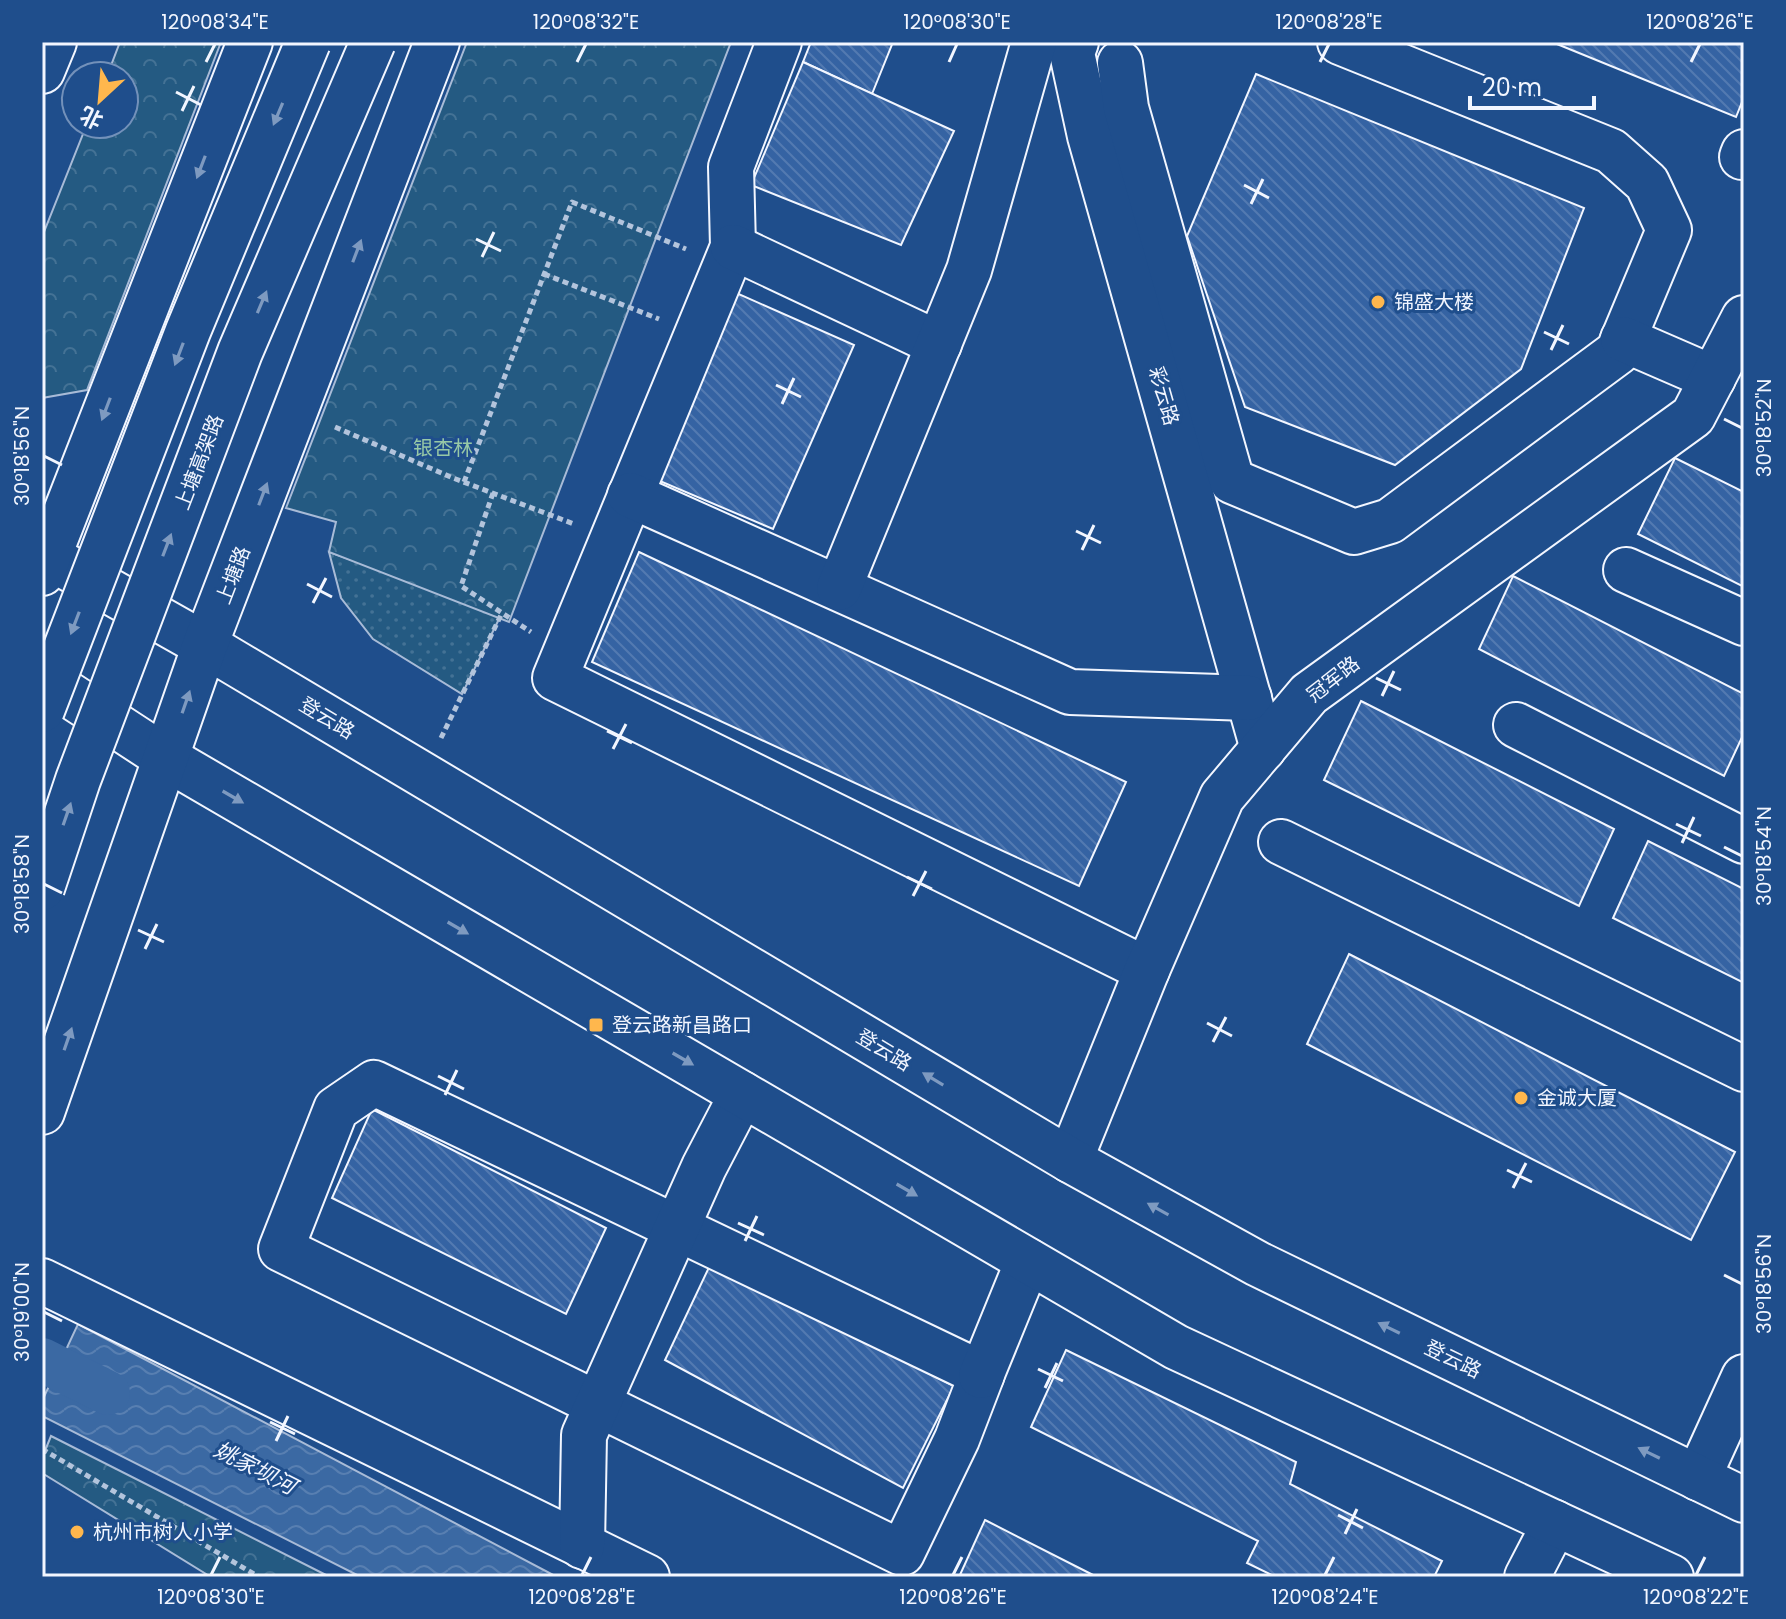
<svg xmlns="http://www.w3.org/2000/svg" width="1786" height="1619" font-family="Poppins,'Noto Sans SC',sans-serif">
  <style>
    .grass { fill: url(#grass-dots); stroke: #a8bbd7; stroke-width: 2 }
    .forest { fill: url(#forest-crowns); stroke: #a8bbd7; stroke-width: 2 }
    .water { fill: url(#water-waves); stroke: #a8bbd7; stroke-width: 2 }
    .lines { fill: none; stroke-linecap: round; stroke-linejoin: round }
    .canal { stroke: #3b69a3; stroke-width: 44 }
    .building { fill: url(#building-back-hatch); stroke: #f2f6ff; stroke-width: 2 }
    .minor-casing { stroke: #f2f6ff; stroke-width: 48 }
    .major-casing { stroke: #f2f6ff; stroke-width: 48 }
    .path { stroke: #b3c4dc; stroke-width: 5; stroke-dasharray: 6 4; stroke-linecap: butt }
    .minor { stroke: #1f4e8c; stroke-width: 44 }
    .major { stroke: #1f4e8c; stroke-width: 44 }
    .highway-bridge-casing { stroke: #f2f6ff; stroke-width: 48; stroke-linecap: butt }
    .highway-bridge { stroke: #1f4e8c; stroke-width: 44 }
    .oneway { fill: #7e9ac0 }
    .ticks { fill: none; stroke: #f2f6ff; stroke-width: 3 }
    .poi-dot { fill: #ffb74d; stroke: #1f4e8c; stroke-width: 3 }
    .labels { text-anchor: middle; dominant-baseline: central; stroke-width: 6; stroke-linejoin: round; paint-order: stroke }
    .poi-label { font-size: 20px; fill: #f2f6ff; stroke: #1f4e8c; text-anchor: start }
    .street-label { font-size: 20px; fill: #f2f6ff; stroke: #1f4e8c }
    .park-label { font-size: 20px; fill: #97c8a6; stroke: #1f4e8c }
    .water-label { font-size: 22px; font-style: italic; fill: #f2f6ff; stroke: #1f4e8c }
    .neatline { fill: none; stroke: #f2f6ff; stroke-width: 3 }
    .ticks-label { font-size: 20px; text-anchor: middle; fill: #f2f6ff }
  </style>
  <defs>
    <pattern id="grass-dots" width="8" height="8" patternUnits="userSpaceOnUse" patternTransform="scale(2)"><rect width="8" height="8" fill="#245a82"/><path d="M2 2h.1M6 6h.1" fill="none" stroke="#447295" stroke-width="1.8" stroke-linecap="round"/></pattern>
    <pattern id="forest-crowns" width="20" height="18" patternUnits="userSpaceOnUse" patternTransform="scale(2)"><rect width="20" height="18" fill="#245a82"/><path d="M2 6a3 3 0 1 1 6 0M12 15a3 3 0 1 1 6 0" fill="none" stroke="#447295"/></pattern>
    <pattern id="water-waves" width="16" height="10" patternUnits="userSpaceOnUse" patternTransform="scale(2)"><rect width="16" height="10" fill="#3b69a3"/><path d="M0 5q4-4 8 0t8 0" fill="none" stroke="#587fb1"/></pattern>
    <pattern id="building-back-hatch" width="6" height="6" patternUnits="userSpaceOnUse" patternTransform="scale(2)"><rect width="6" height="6" fill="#3563a3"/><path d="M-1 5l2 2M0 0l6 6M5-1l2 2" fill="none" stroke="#537ab1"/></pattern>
  </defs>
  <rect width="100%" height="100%" fill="#1f4e8c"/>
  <!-- grass -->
  <polygon class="grass" points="329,552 502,613 462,694 373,639 341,598"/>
  <!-- forest -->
  <g class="forest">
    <polygon points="120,42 221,42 87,390 42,398 42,237 87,124 124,124 124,76 107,76"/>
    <polygon points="467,42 731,42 509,622 329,552 336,522 286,508"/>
    <polygon points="51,1436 330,1577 211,1577 42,1473 42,1458"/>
  </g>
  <!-- water -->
  <polygon class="water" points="78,1324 557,1577 361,1577 42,1416 42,1401"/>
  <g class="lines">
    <!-- canal -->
    <polyline class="canal" points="42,1360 108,1393"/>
  </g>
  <!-- building -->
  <g class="building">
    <polygon points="811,42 893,42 872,94 803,62"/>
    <polygon points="1552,42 1744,42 1744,97 1736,117"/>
    <polygon points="803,62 954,131 901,245 751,185"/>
    <polygon points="1256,74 1584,208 1521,369 1395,465 1245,407 1187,236"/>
    <polygon points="725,288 854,345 773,529 648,476"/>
    <polygon points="1675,458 1744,492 1744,587 1638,534"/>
    <polygon points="639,552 1126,782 1079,886 592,662"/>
    <polygon points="1513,576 1744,694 1744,733 1724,776 1479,649"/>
    <polygon points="1361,701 1614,829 1579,906 1324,780"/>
    <polygon points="1648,841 1744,889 1744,983 1613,918"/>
    <polygon points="1349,954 1735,1152 1691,1240 1307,1044"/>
    <polygon points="372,1109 606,1228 566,1314 332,1198"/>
    <polygon points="712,1261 954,1386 903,1488 665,1360"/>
    <polygon points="1066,1350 1296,1462 1290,1484 1442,1561 1434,1577 1276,1577 1247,1563 1258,1541 1031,1427"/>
    <polygon points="985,1520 1097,1577 959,1577"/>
  </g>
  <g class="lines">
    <defs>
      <g id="minor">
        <polyline points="779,42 731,167 733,247 555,678 1147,970"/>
        <polyline points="1076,42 1072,53 1090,136 1263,749"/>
        <polyline points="1120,63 1126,108 1232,481 1354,532 1390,521 1618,352 1669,230 1647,183 1611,151 1340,42"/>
        <polyline points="42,71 54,42"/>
        <polyline points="1742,157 1744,152"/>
        <polyline points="733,247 939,344"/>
        <polyline points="1623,339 1713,378"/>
        <polyline points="630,495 1070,692 1249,698"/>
        <polyline points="1626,570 1744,623"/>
        <polyline points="839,588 969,270 1034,42"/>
        <polyline points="1516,725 1744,841"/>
        <polyline points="1281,842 1744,1069"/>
        <polygon points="374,1083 982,1374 957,1439 902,1553 281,1249 336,1109"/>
        <polyline points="1070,1160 1147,970 1222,797 1309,694 1693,416 1744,318"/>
        <polyline points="42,1281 647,1577"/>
        <polyline points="981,1376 1028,1261"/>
        <polyline points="1698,1478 1744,1377"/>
        <polyline points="582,1546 584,1435 704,1167 742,1094"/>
        <polyline points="1527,1577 1555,1523"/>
      </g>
      <g id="major">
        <polyline points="42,553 205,645 1070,1160 1258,1264 1744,1500"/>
        <polyline points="42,573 250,42"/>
        <polyline points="42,677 166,758 1176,1347 1671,1577"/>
        <polyline points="42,1112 205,645 437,42"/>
      </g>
    </defs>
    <!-- minor casing -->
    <use href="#minor" class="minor-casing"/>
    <!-- major casing -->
    <use href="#major" class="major-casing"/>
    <!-- path -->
    <g class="path">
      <polyline points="544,274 659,319"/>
      <polyline points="335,427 453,478 574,524"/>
      <polyline points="464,482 572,202 686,249"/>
      <polyline points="493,493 461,586 531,632"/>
      <polyline points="441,738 502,613"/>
      <polyline points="42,1449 259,1577"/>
    </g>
    <!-- minor -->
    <use href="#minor" class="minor"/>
    <!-- major -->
    <use href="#major" class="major"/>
    <defs>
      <g id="highway-bridge">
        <polyline points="42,710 188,331 308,42"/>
        <polyline points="42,888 78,780 240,352 373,42"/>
      </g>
    </defs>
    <!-- highway-bridge casing -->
    <use href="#highway-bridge" class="highway-bridge-casing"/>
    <!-- highway-bridge -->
    <use href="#highway-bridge" class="highway-bridge"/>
  </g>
  <!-- one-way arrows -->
  <defs><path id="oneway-solid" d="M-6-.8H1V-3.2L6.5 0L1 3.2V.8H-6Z" transform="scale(2)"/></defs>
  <g class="oneway">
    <use href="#oneway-solid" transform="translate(278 114) rotate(113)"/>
    <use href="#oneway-solid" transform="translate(201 167) rotate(111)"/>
    <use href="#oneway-solid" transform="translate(357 251) rotate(-69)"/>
    <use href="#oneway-solid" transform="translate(262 302) rotate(-67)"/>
    <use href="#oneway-solid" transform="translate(179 354) rotate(111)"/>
    <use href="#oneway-solid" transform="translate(106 409) rotate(111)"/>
    <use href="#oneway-solid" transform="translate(263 494) rotate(-69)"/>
    <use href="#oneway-solid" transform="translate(167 545) rotate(-69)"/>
    <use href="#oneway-solid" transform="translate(75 623) rotate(111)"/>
    <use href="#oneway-solid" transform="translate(186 702) rotate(-71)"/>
    <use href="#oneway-solid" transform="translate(233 797) rotate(30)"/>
    <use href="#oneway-solid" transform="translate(67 814) rotate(-71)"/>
    <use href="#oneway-solid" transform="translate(458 928) rotate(30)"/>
    <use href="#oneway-solid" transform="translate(68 1039) rotate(-71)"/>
    <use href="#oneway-solid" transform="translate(683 1059) rotate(30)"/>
    <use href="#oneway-solid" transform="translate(933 1079) rotate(-149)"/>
    <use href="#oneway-solid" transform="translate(907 1190) rotate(30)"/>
    <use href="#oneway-solid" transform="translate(1158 1209) rotate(-151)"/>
    <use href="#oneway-solid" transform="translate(1389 1328) rotate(-154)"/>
    <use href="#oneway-solid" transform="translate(1649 1453) rotate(-154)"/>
  </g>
  <!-- ticks -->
  <path class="ticks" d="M206,62L215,44M577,62L586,44M949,62L957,44M1320,62L1329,44M1691,62L1700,44M176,92L201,105M182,111L194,86M1244,185L1269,198M1251,204L1263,179M476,239L501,251M482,257L494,232M1544,332L1569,344M1551,350L1563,325M776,385L801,397M782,404L794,378M1724,419L1742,428M44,456L62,465M1076,531L1101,543M1082,550L1094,525M307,584L332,597M313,603L326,578M1376,678L1401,690M1382,696L1394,671M607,731L632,743M613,749L626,724M1676,824L1701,836M1682,843L1694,817M1724,847L1742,856M907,877L932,889M44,884L62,893M913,896L926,871M138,930L164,942M145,949L157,924M1207,1023L1232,1036M1213,1042L1226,1017M438,1076L464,1089M445,1095L457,1070M1507,1170L1532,1182M1513,1188L1526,1163M738,1223L764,1235M745,1241L757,1216M1724,1275L1742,1284M44,1312L62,1321M1038,1369L1063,1381M1045,1388L1057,1363M270,1422L295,1434M276,1441L288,1416M1338,1515L1363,1528M1345,1534L1357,1509M211,1575L220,1557M582,1575L591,1557M953,1575L962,1557M1325,1575L1334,1557M1696,1575L1705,1557"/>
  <!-- markers -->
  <g class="poi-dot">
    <circle cx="1378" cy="302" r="8"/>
    <rect x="588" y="1017" width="16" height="16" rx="4"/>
    <circle cx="1521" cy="1098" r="8"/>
    <circle cx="77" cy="1532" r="8"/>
  </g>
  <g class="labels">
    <!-- poi labels -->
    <g class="poi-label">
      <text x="1394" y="302">锦盛大楼</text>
      <text x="612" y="1025">登云路新昌路口</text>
      <text x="1537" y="1098">金诚大厦</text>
      <text x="93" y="1532">杭州市树人小学</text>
    </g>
    <!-- street labels -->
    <g class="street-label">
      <text transform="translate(1164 396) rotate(74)">彩云路</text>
      <text transform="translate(199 462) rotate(-69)">上塘高架路</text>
      <text transform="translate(233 575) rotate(-69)">上塘路</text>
      <text transform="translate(1333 679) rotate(-38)">冠军路</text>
      <text transform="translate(327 718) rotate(31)">登云路</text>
      <text transform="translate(884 1050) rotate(31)">登云路</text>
      <text transform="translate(1453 1359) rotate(26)">登云路</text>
    </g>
    <!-- park labels -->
    <g class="park-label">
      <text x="443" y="448">银杏林</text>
    </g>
    <!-- water labels -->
    <g class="water-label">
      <text transform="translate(255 1468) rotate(27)">姚家坝河</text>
    </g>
  </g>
  <!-- border -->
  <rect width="1786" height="1619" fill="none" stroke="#1f4e8c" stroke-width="88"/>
  <!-- north arrow -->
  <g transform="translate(100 100) rotate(206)"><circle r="38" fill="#1f4e8c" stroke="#7391ba" stroke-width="2"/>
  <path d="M0-6L14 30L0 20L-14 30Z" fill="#ffb74d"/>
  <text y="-12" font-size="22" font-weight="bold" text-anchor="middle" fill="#f2f6ff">北</text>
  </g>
  <!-- scale -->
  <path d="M1470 96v12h124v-12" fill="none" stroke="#f2f6ff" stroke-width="4"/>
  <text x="1482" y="96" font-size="24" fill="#f2f6ff" stroke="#1f4e8c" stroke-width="6" paint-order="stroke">20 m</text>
  <rect x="44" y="44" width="1698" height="1531" class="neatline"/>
  <g class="ticks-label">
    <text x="215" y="29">120°08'34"E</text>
    <text x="586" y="29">120°08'32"E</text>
    <text x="957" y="29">120°08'30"E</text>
    <text x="1329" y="29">120°08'28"E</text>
    <text x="1700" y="29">120°08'26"E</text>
    <text transform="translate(1764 428) rotate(-90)" y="7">30°18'52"N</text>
    <text transform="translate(22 456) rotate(-90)" y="7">30°18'56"N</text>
    <text transform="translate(1764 856) rotate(-90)" y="7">30°18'54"N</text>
    <text transform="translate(22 884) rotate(-90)" y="7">30°18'58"N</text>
    <text transform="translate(1764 1284) rotate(-90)" y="7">30°18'56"N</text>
    <text transform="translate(22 1312) rotate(-90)" y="7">30°19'00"N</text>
    <text x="211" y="1604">120°08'30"E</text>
    <text x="582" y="1604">120°08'28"E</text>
    <text x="953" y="1604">120°08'26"E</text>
    <text x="1325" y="1604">120°08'24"E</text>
    <text x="1696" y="1604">120°08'22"E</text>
  </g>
</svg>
